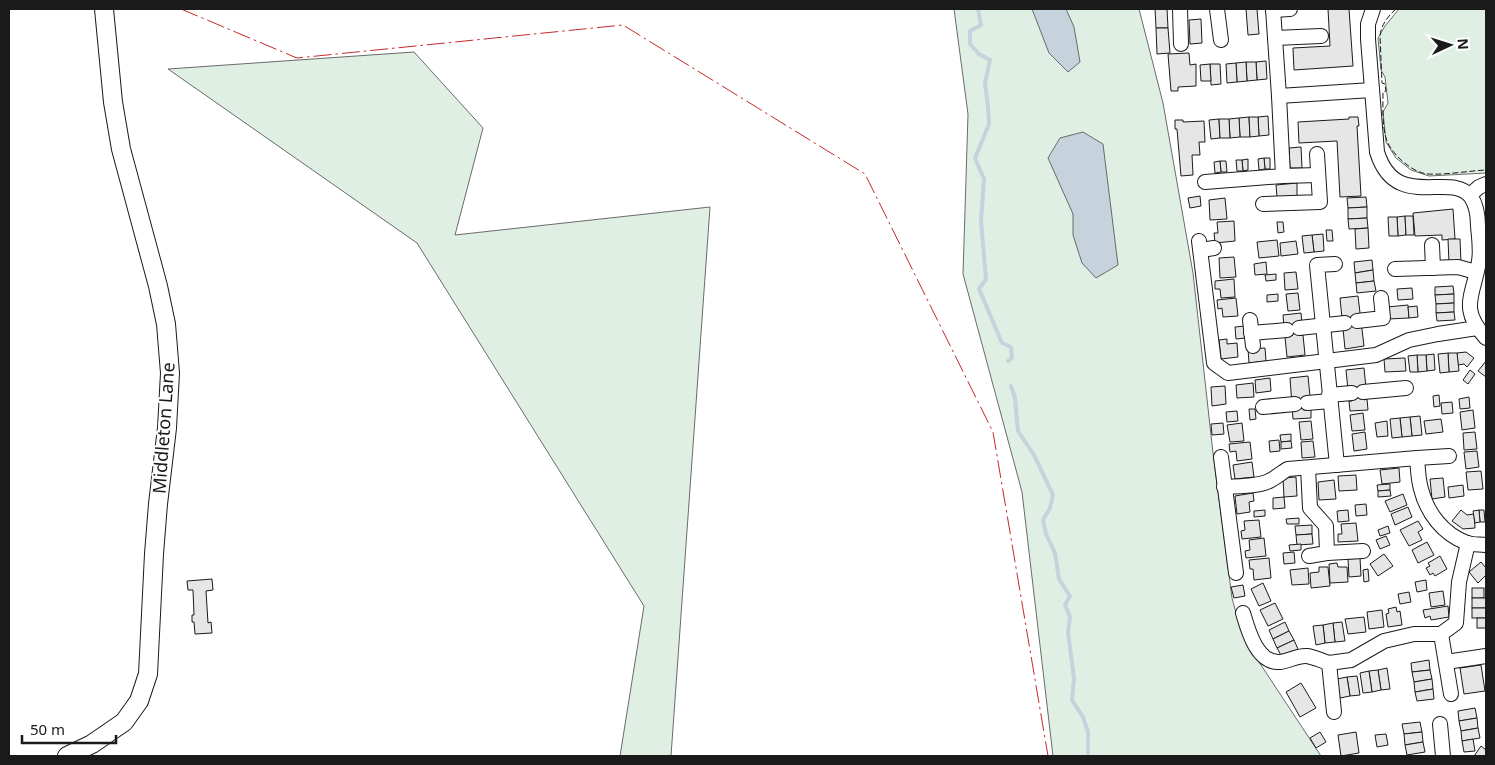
<svg xmlns="http://www.w3.org/2000/svg" width="1495" height="765" font-family="'Noto Sans',sans-serif">
  <style>
    .green { fill: #e0efe3; stroke: #6a6a6a }
    .water { fill: #c6d2dc; stroke: #6a6a6a }
    .lines { fill: none; stroke-linecap: round; stroke-linejoin: round }
    .stream { stroke: #c6d2dc; stroke-width: 4 }
    .building { fill: #e6e6e6; stroke: #1a1a1a }
    .minor-casing { stroke: #1a1a1a; stroke-width: 16 }
    .major-casing { stroke: #1a1a1a; stroke-width: 20 }
    .minor { stroke: #fff; stroke-width: 14 }
    .major { stroke: #fff; stroke-width: 18 }
    .fence { stroke: #1a1a1a; stroke-width: 1; stroke-dasharray: 6 2.5; stroke-linecap: butt }
    .power { stroke: #c62828; stroke-width: 1; stroke-dasharray: 18 4 2.5 4; stroke-linecap: butt }
    .labels { text-anchor: middle; dominant-baseline: central; stroke-width: 4; stroke-linejoin: round; paint-order: stroke }
    .street-label { font-size: 18px; fill: #1a1a1a; stroke: #fff }
  </style>
  <rect width="100%" height="100%" fill="#fff"/>
  <!-- green -->
  <g class="green">
    <polygon points="954,9 1139,9 1163,103 1193,273 1213,453 1232,598 1239,624 1259,662 1321,756 1053,756 1022,492 963,274 968,114"/>
    <polygon points="1399,9 1486,9 1486,173 1429,176 1411,170 1396,158 1386,142 1383,112 1388,103 1385,77 1381,70 1378,38 1385,26"/>
    <polygon points="414,52 483,128 455,235 710,207 671,756 620,756 644,606 417,243 168,69"/>
  </g>
  <!-- water -->
  <g class="water">
    <polygon points="1032,9 1066,9 1074,27 1080,62 1068,72 1049,53"/>
    <polygon points="1083,132 1103,144 1118,265 1096,278 1082,263 1073,235 1073,214 1048,158 1060,138"/>
  </g>
  <g class="lines">
    <!-- stream -->
    <g class="stream">
      <polyline points="978,9 981,25 970,31 970,44 979,54 990,60 985,83 988,107 989,124 975,158 984,179 981,221 986,279 979,289 1002,343 1011,347 1012,358 1008,361"/>
      <polyline points="1011,386 1015,398 1018,431 1034,455 1053,495 1050,508 1043,520 1046,534 1055,553 1059,579 1070,596 1065,605 1070,617 1068,632 1074,679 1072,700 1083,717 1088,732 1088,756"/>
    </g>
  </g>
  <!-- building -->
  <g class="building">
    <polygon points="1155,9 1167,9 1168,28 1156,28"/>
    <polygon points="1246,9 1257,9 1259,34 1248,35"/>
    <polygon points="1328,9 1349,9 1353,66 1294,70 1293,48 1330,46"/>
    <polygon points="1201,19 1202,43 1190,44 1189,20"/>
    <polygon points="1156,28 1168,28 1170,53 1157,54"/>
    <polygon points="1189,53 1190,65 1196,64 1196,86 1178,87 1178,91 1171,91 1168,54"/>
    <polygon points="1266,61 1267,79 1257,80 1256,62"/>
    <polygon points="1246,62 1256,62 1257,80 1247,81"/>
    <polygon points="1246,62 1247,81 1237,82 1236,63"/>
    <polygon points="1236,63 1237,82 1227,83 1226,64"/>
    <polygon points="1210,64 1220,64 1221,84 1211,85"/>
    <polygon points="1210,64 1211,81 1201,81 1200,65"/>
    <polygon points="1268,116 1269,135 1259,136 1258,117"/>
    <polygon points="1249,117 1250,137 1240,137 1239,118"/>
    <polygon points="1249,117 1258,117 1259,136 1250,137"/>
    <polygon points="1349,117 1358,117 1359,126 1357,126 1361,196 1340,197 1337,141 1299,143 1298,122 1349,119"/>
    <polygon points="1239,118 1240,137 1230,138 1229,119"/>
    <polygon points="1219,119 1220,138 1211,139 1209,120"/>
    <polygon points="1219,119 1229,119 1230,138 1220,138"/>
    <polygon points="1175,120 1183,120 1183,122 1204,121 1205,142 1199,142 1200,155 1192,155 1193,175 1181,176 1177,129 1175,129"/>
    <polygon points="1301,147 1302,168 1290,168 1289,148"/>
    <polygon points="1264,158 1270,158 1270,169 1265,169"/>
    <polygon points="1264,158 1265,169 1259,170 1258,159"/>
    <polygon points="1248,159 1248,170 1243,171 1242,160"/>
    <polygon points="1236,160 1242,160 1243,171 1237,171"/>
    <polygon points="1220,161 1226,161 1227,172 1221,172"/>
    <polygon points="1220,161 1221,172 1215,173 1214,162"/>
    <polygon points="1297,183 1297,196 1277,197 1276,185"/>
    <polygon points="1200,196 1201,206 1190,208 1188,198"/>
    <polygon points="1366,197 1367,207 1348,208 1347,198"/>
    <polygon points="1225,198 1227,219 1210,220 1209,200"/>
    <polygon points="1367,207 1367,218 1348,219 1348,208"/>
    <polygon points="1453,209 1455,239 1442,240 1442,235 1415,236 1413,213"/>
    <polygon points="1405,216 1406,235 1398,236 1397,217"/>
    <polygon points="1405,216 1413,216 1414,235 1406,235"/>
    <polygon points="1388,217 1397,217 1398,236 1389,236"/>
    <polygon points="1367,218 1368,228 1349,229 1348,219"/>
    <polygon points="1234,221 1235,241 1215,243 1214,233 1218,233 1217,222"/>
    <polygon points="1277,222 1283,222 1284,232 1278,233"/>
    <polygon points="1368,228 1369,248 1356,249 1355,229"/>
    <polygon points="1326,230 1332,230 1333,241 1327,241"/>
    <polygon points="1323,234 1324,251 1314,252 1312,235"/>
    <polygon points="1312,235 1314,252 1304,253 1302,236"/>
    <polygon points="1448,239 1460,239 1461,263 1449,263"/>
    <polygon points="1277,240 1279,256 1259,258 1257,242"/>
    <polygon points="1296,241 1298,254 1281,256 1280,243"/>
    <polygon points="1234,257 1236,277 1220,278 1219,258"/>
    <polygon points="1372,260 1373,270 1355,273 1354,262"/>
    <polygon points="1266,262 1267,274 1255,275 1254,264"/>
    <polygon points="1373,270 1374,281 1356,283 1355,273"/>
    <polygon points="1296,272 1298,289 1285,290 1284,273"/>
    <polygon points="1276,274 1276,280 1266,281 1265,275"/>
    <polygon points="1234,279 1235,297 1221,298 1220,289 1215,289 1215,281"/>
    <polygon points="1374,281 1376,291 1357,293 1356,283"/>
    <polygon points="1453,286 1454,294 1435,295 1435,287"/>
    <polygon points="1412,288 1413,299 1398,300 1397,289"/>
    <polygon points="1298,293 1300,310 1288,311 1286,294"/>
    <polygon points="1278,294 1278,301 1267,302 1267,295"/>
    <polygon points="1454,294 1454,303 1436,304 1435,295"/>
    <polygon points="1358,296 1364,346 1345,349 1340,298"/>
    <polygon points="1236,298 1238,316 1223,317 1222,308 1218,309 1217,300"/>
    <polygon points="1454,303 1454,312 1436,313 1436,304"/>
    <polygon points="1408,305 1409,318 1388,319 1387,307"/>
    <polygon points="1417,306 1418,317 1409,318 1408,307"/>
    <polygon points="1454,312 1455,320 1437,321 1436,313"/>
    <polygon points="1301,313 1302,324 1299,324 1300,335 1303,335 1305,355 1287,357 1285,337 1288,337 1287,325 1284,326 1283,315"/>
    <polygon points="1245,326 1246,338 1236,339 1235,327"/>
    <polygon points="1227,339 1227,344 1237,343 1238,357 1221,359 1219,340"/>
    <polygon points="1265,348 1266,361 1249,363 1248,349"/>
    <polygon points="1466,352 1474,358 1467,367 1464,364 1458,365 1457,353"/>
    <polygon points="1448,353 1457,353 1459,371 1449,372"/>
    <polygon points="1448,353 1449,372 1440,373 1438,354"/>
    <polygon points="1434,354 1435,370 1427,371 1426,355"/>
    <polygon points="1417,355 1426,355 1427,371 1418,372"/>
    <polygon points="1417,355 1418,372 1410,372 1408,356"/>
    <polygon points="1405,358 1406,371 1385,372 1384,359"/>
    <polygon points="1486,361 1486,377 1478,371"/>
    <polygon points="1364,368 1366,388 1363,388 1364,400 1367,399 1368,410 1350,411 1349,401 1352,401 1351,389 1348,390 1346,370"/>
    <polygon points="1470,370 1475,374 1468,384 1463,380"/>
    <polygon points="1308,376 1310,396 1306,396 1307,408 1311,407 1311,418 1293,419 1290,378"/>
    <polygon points="1270,378 1271,391 1256,393 1255,380"/>
    <polygon points="1253,383 1254,397 1237,398 1236,385"/>
    <polygon points="1225,386 1226,404 1212,406 1211,387"/>
    <polygon points="1439,395 1440,406 1434,407 1433,396"/>
    <polygon points="1469,397 1470,408 1460,409 1459,399"/>
    <polygon points="1452,402 1453,413 1442,414 1441,403"/>
    <polygon points="1249,409 1255,409 1256,419 1250,420"/>
    <polygon points="1473,410 1475,428 1462,430 1460,412"/>
    <polygon points="1237,411 1238,421 1227,422 1226,412"/>
    <polygon points="1363,413 1365,430 1352,431 1350,415"/>
    <polygon points="1420,416 1422,435 1412,436 1410,417"/>
    <polygon points="1410,417 1412,436 1402,437 1400,418"/>
    <polygon points="1400,418 1402,437 1392,438 1390,419"/>
    <polygon points="1441,419 1443,432 1426,434 1424,421"/>
    <polygon points="1311,421 1313,439 1301,440 1299,422"/>
    <polygon points="1387,421 1388,436 1377,437 1375,423"/>
    <polygon points="1223,423 1224,434 1212,435 1211,424"/>
    <polygon points="1242,423 1244,441 1230,442 1227,425"/>
    <polygon points="1365,432 1367,449 1354,451 1352,434"/>
    <polygon points="1475,432 1477,449 1464,450 1463,433"/>
    <polygon points="1291,434 1291,441 1281,442 1280,435"/>
    <polygon points="1279,440 1280,451 1270,452 1269,441"/>
    <polygon points="1291,441 1292,448 1281,449 1281,442"/>
    <polygon points="1313,441 1315,457 1302,458 1301,442"/>
    <polygon points="1250,442 1252,459 1237,461 1236,451 1230,452 1229,444"/>
    <polygon points="1477,451 1479,467 1466,469 1464,452"/>
    <polygon points="1252,462 1254,477 1235,479 1233,465"/>
    <polygon points="1399,468 1400,482 1382,484 1380,470"/>
    <polygon points="1481,471 1483,489 1468,490 1466,472"/>
    <polygon points="1356,475 1357,490 1339,491 1338,476"/>
    <polygon points="1296,477 1297,496 1284,497 1283,478"/>
    <polygon points="1443,478 1445,497 1432,499 1430,479"/>
    <polygon points="1334,480 1336,499 1319,500 1318,482"/>
    <polygon points="1390,484 1390,490 1378,491 1377,485"/>
    <polygon points="1463,485 1464,496 1449,498 1448,487"/>
    <polygon points="1390,490 1391,496 1378,497 1378,491"/>
    <polygon points="1253,493 1254,501 1249,502 1250,512 1237,514 1235,496"/>
    <polygon points="1403,494 1407,505 1390,512 1385,501"/>
    <polygon points="1284,497 1285,508 1273,509 1273,498"/>
    <polygon points="1366,504 1367,515 1356,516 1355,505"/>
    <polygon points="1408,507 1412,517 1395,525 1391,514"/>
    <polygon points="1265,510 1265,516 1254,517 1254,511"/>
    <polygon points="1348,510 1349,521 1338,522 1337,511"/>
    <polygon points="1461,510 1467,515 1474,514 1475,528 1463,529 1452,521"/>
    <polygon points="1479,510 1484,510 1485,522 1480,522"/>
    <polygon points="1479,510 1480,522 1475,523 1473,511"/>
    <polygon points="1299,518 1299,524 1287,524 1286,519"/>
    <polygon points="1259,520 1261,537 1242,539 1241,531 1245,530 1244,521"/>
    <polygon points="1418,521 1423,529 1418,532 1422,540 1409,546 1400,530"/>
    <polygon points="1356,523 1358,541 1338,542 1338,534 1342,534 1341,524"/>
    <polygon points="1312,525 1312,534 1296,535 1295,526"/>
    <polygon points="1388,526 1390,533 1380,536 1378,530"/>
    <polygon points="1312,534 1313,544 1297,545 1296,535"/>
    <polygon points="1386,536 1390,545 1380,549 1376,540"/>
    <polygon points="1264,538 1266,556 1246,558 1245,551 1250,550 1249,540"/>
    <polygon points="1427,542 1434,555 1418,563 1412,550"/>
    <polygon points="1301,544 1301,550 1290,551 1289,545"/>
    <polygon points="1294,552 1295,563 1284,564 1283,553"/>
    <polygon points="1384,554 1393,566 1378,576 1370,564"/>
    <polygon points="1440,556 1447,569 1435,576 1433,573 1430,575 1426,568 1430,566 1428,563"/>
    <polygon points="1269,558 1271,578 1254,580 1253,569 1250,569 1249,560"/>
    <polygon points="1360,558 1361,576 1349,577 1348,559"/>
    <polygon points="1481,562 1486,568 1486,575 1478,583 1469,572"/>
    <polygon points="1337,563 1338,567 1347,567 1348,582 1330,583 1329,564"/>
    <polygon points="1319,567 1328,567 1330,586 1311,588 1310,573 1319,572"/>
    <polygon points="1308,568 1309,584 1292,585 1290,570"/>
    <polygon points="1368,569 1369,581 1364,582 1363,570"/>
    <polygon points="212,579 213,590 206,591 208,623 211,622 212,633 195,634 194,622 192,622 192,615 194,615 193,590 188,590 187,581"/>
    <polygon points="1426,580 1427,590 1417,592 1415,582"/>
    <polygon points="1263,583 1271,601 1259,606 1251,589"/>
    <polygon points="1243,585 1245,596 1234,598 1231,587"/>
    <rect x="1472" y="588" width="12" height="10"/>
    <polygon points="1443,591 1445,605 1431,607 1429,593"/>
    <polygon points="1409,592 1411,602 1400,604 1398,594"/>
    <rect x="1472" y="598" width="14" height="10"/>
    <polygon points="1275,603 1283,619 1268,626 1260,610"/>
    <polygon points="1448,606 1449,617 1431,620 1430,616 1425,618 1423,610"/>
    <polygon points="1396,607 1397,612 1400,611 1402,625 1388,627 1386,614 1389,613 1388,609"/>
    <rect x="1472" y="608" width="14" height="10"/>
    <polygon points="1382,610 1384,627 1369,629 1367,612"/>
    <polygon points="1364,617 1366,632 1348,634 1345,619"/>
    <rect x="1477" y="618" width="9" height="10"/>
    <polygon points="1285,622 1289,631 1273,639 1269,630"/>
    <polygon points="1342,622 1345,641 1335,642 1333,623"/>
    <polygon points="1333,623 1335,642 1325,643 1323,625"/>
    <polygon points="1323,625 1325,643 1316,645 1313,626"/>
    <polygon points="1289,631 1294,640 1277,648 1273,639"/>
    <polygon points="1294,640 1298,649 1282,657 1277,648"/>
    <polygon points="1429,660 1430,670 1412,672 1411,663"/>
    <polygon points="1481,665 1485,691 1464,694 1460,668"/>
    <polygon points="1387,668 1390,689 1381,690 1378,670"/>
    <polygon points="1378,670 1381,690 1372,692 1369,671"/>
    <polygon points="1430,670 1432,679 1414,682 1412,672"/>
    <polygon points="1369,671 1372,692 1363,693 1360,673"/>
    <polygon points="1357,676 1360,695 1350,696 1347,677"/>
    <polygon points="1347,677 1350,696 1340,698 1337,679"/>
    <polygon points="1432,679 1433,689 1415,692 1414,682"/>
    <polygon points="1301,683 1316,708 1300,717 1286,692"/>
    <polygon points="1433,689 1434,699 1417,701 1415,692"/>
    <polygon points="1475,708 1477,718 1459,721 1458,711"/>
    <polygon points="1477,718 1478,728 1461,731 1459,721"/>
    <polygon points="1420,722 1422,732 1404,734 1402,724"/>
    <polygon points="1478,728 1480,738 1462,741 1461,731"/>
    <polygon points="1320,732 1326,742 1316,748 1310,738"/>
    <polygon points="1356,732 1359,753 1341,756 1338,735"/>
    <polygon points="1422,732 1423,742 1405,745 1404,734"/>
    <polygon points="1386,734 1388,745 1377,747 1375,735"/>
    <polygon points="1473,739 1475,751 1464,752 1462,741"/>
    <polygon points="1423,742 1425,752 1407,755 1405,745"/>
    <polygon points="1481,746 1486,750 1486,756 1474,756"/>
  </g>
  <g class="lines">
    <defs>
      <g id="minor">
        <polyline points="1180,9 1181,44"/>
        <polyline points="1217,9 1221,40"/>
        <polyline points="1273,9 1279,96 1372,90"/>
        <path d="M1373,9L1368,24V39L1377,152C1396,213 1451,170 1471,197C1477,206 1478,216 1478,226C1479,238 1481,250 1479,261C1474,295 1458,308 1486,338"/>
        <polyline points="1273,10 1290,9"/>
        <polyline points="1275,38 1321,36"/>
        <polyline points="1283,176 1318,175"/>
        <polyline points="1205,182 1283,176 1279,96"/>
        <polyline points="1470,195 1479,187 1486,184"/>
        <polyline points="1263,204 1320,202 1317,154"/>
        <polyline points="1199,241 1214,363 1228,373 1376,355 1409,340 1438,334 1477,328"/>
        <polyline points="1432,245 1433,268"/>
        <polyline points="1201,250 1214,248"/>
        <polyline points="1335,264 1317,265 1337,465"/>
        <polyline points="1395,269 1458,267 1476,272"/>
        <polyline points="1250,320 1253,346"/>
        <polyline points="1357,321 1383,318 1381,298"/>
        <polyline points="1299,328 1345,323"/>
        <polyline points="1251,333 1287,330"/>
        <polyline points="1363,392 1406,388"/>
        <polyline points="1329,395 1352,393"/>
        <polyline points="1307,403 1330,401"/>
        <polyline points="1263,407 1295,404"/>
        <polyline points="1221,457 1236,573"/>
        <polyline points="1417,458 1449,456"/>
        <polyline points="1308,468 1310,508 1326,526 1327,553 1309,556"/>
        <path d="M1224,487C1238,486 1260,487 1271,480C1277,477 1282,472 1288,469L1417,458C1418,468 1418,479 1421,489C1427,513 1443,534 1467,543C1473,545 1480,544 1486,545"/>
        <polyline points="1327,553 1363,551"/>
        <path d="M1243,613C1248,630 1257,664 1280,662C1289,661 1298,655 1307,656C1314,657 1322,661 1329,663"/>
        <polyline points="1441,634 1451,694"/>
        <polyline points="1446,662 1486,656"/>
        <polyline points="1334,712 1329,663 1351,660 1384,641 1414,634 1441,634 1456,623 1459,582 1468,543"/>
        <polyline points="1440,724 1443,756"/>
      </g>
      <polyline id="major" points="67,756 92,744 124,722 139,701 148,674 154,554 158,504 167,428 170,373 166,324 158,286 121,149 113,102 104,9"/>
    </defs>
    <!-- minor casing -->
    <use href="#minor" class="minor-casing"/>
    <!-- major casing -->
    <use href="#major" class="major-casing"/>
    <!-- minor -->
    <use href="#minor" class="minor"/>
    <!-- major -->
    <use href="#major" class="major"/>
    <!-- fence -->
    <path class="fence" d="M1396,9C1388,16 1381,25 1380,36L1382,83L1385,84L1386,91L1383,92C1383,106 1382,125 1386,138C1390,153 1412,173 1428,174C1447,175 1467,171 1486,170"/>
    <!-- power -->
    <polyline class="power" points="181,9 297,58 623,25 865,174 993,432 1048,756"/>
  </g>
  <g class="labels">
    <!-- street labels -->
    <g class="street-label">
      <text transform="translate(163 428) rotate(-86)">Middleton Lane</text>
    </g>
  </g>
  <!-- border -->
  <rect width="1495" height="765" fill="none" stroke="#1a1a1a" stroke-width="20"/>
  <!-- north arrow -->
  <g transform="translate(1450 45) rotate(86)" stroke="#ffffff" stroke-width="4" paint-order="stroke">
  <path d="M0-4L9 19L0 12L-9 19Z" fill="#1a1a1a"/>
  <text y="-8" font-size="14" font-weight="bold" text-anchor="middle" fill="#1a1a1a">N</text>
  </g>
  <!-- scale -->
  <path d="M22 735v8h94v-8" fill="none" stroke="#1a1a1a" stroke-width="2.5"/>
  <text x="30" y="735" font-size="15" fill="#1a1a1a" stroke="#ffffff" stroke-width="4" paint-order="stroke">50 m</text>
</svg>
